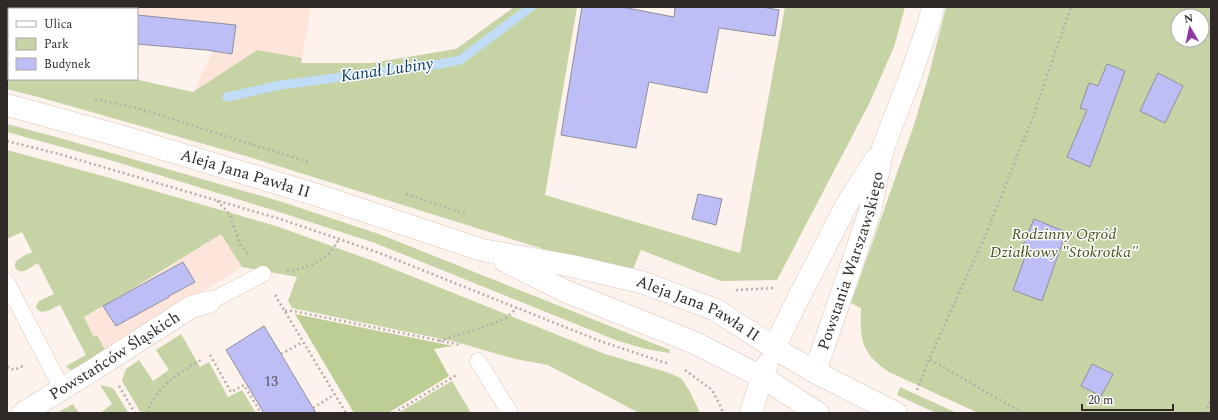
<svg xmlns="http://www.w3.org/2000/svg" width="1218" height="420" font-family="Spectral,serif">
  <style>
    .industrial { fill: #fde5db }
    .green { fill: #c5d3a5; fill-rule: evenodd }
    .forest { fill: #bdce95 }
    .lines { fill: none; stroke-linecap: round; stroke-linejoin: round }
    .stream { stroke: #c1dcf6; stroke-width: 9 }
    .building { fill: #bcbef5; stroke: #8e8f9c }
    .lane-casing { stroke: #d5c7bf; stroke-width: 17 }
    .street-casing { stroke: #d5c7bf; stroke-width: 23 }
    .secondary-casing { stroke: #d5c7bf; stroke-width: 23 }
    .path { stroke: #b8aea9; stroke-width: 2.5; stroke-dasharray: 2 3; stroke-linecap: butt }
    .lane { stroke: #fff; stroke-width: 16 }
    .street { stroke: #fff; stroke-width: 22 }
    .secondary { stroke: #fff; stroke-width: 22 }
    .labels { text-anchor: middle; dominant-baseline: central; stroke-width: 3; stroke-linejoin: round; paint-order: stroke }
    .number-label { font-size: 14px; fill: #524f5a }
    .street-label { font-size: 16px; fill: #2f2a27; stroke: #fff }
    .park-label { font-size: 16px; font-style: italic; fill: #475518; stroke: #fff }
    .water-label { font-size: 17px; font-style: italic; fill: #0e4068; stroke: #fff }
  </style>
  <rect width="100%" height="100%" fill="#fef2ec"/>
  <!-- industrial -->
  <g class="industrial">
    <polygon points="94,7 311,7 302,58 257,50 193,92 213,51 216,23 137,15 137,9 97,9"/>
    <polygon points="221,234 242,267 106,352 97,335 95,337 84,317 132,289"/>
  </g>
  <!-- green -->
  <g class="green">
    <polygon points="514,7 577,7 545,195 740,253 785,7 905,7 894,47 869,104 777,280 721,281 641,250 633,269 569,257 246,156 42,98 7,89 7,49 9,50 9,79 134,79 193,92 257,50 302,58 301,63 371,63 456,49"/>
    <path d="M946,7H1211V413H978L889,372C861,353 860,340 861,308L851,303L914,125L929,74ZM1178,16H1202V40H1178Z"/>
    <polygon points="7,124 56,137 279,201 379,234 670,350 669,353 646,349 618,341 375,243 276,211 113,161 7,132"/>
    <path d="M7,150L110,178L276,226L376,262L605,354L666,372L681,378L689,390L700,413H639L548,365L515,359L456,342L292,308L288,301L297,277L242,267L221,234L132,289L84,317L94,337L97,335L106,352L77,370C72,370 69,370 66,366L86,355L60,305C52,308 40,318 36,306L39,301L54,294L38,263C34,265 29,269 24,271C17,273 11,265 18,260C22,256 28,254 32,252L22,232L7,239Z"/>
    <polygon points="181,334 200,367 209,362 228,397 242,390 256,413 141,413 122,381 126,369 139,360 153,381 169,370 156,350"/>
    <polygon points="452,381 471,413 398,413"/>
    <polygon points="100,385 113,388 128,412 125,413 100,413 112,404"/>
    <polygon points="900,387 957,413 936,413 897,395"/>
    <polygon points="73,404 79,413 57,413"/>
  </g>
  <!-- forest -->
  <polygon class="forest" points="295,314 453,346 434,349 449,376 388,413 354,413"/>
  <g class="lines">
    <!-- stream -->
    <polyline class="stream" points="227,97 281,85 440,64 460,60 531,7"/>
  </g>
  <!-- building -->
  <g class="building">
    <polygon points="582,7 622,7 674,17 675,7 762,7 779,10 775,36 719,28 707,93 649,82 636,148 561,135"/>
    <polygon points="137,15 236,25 232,54 206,50 137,44"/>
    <polygon points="1107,64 1125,71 1090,167 1067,157 1087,110 1080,108 1089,83 1098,86"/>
    <polygon points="1158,73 1183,86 1165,123 1140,111"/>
    <polygon points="698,194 722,199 716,225 692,219"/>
    <polygon points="1034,219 1066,232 1042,301 1013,290 1026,254 1020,252"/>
    <polygon points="183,262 195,282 169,296 169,297 116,326 103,306"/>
    <polygon points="264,326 281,354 316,413 264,413 226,350"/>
    <polygon points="1092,364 1113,374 1101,396 1081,386"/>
  </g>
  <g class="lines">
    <defs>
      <g id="lane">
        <polyline points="7,283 62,389"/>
        <polyline points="209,302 263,274"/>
        <polyline points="478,361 510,413"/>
      </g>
      <g id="street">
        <polyline points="774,348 799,297 847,204 876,159"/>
        <path id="s1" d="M815,372L870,211L883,148L911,75L929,23L933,7"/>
        <path id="s2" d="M23,413L93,370L191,307L209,302"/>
      </g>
      <g id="secondary">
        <path id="s3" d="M7,105L117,135L317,195L482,250L572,266L641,282L716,310L774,348L815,372L896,413"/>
        <polyline points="505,261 565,291 695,343 762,377 818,413"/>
        <polyline points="751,413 762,377 767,365"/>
      </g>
    </defs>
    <!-- lane casing -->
    <use href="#lane" class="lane-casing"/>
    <!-- street casing -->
    <use href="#street" class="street-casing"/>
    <!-- secondary casing -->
    <use href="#secondary" class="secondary-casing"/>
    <!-- path -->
    <g class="path">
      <polyline points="7,74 9,75"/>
      <polyline points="95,99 137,108 308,162"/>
      <polyline points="7,141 59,154 147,180 280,219 339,239 382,254 600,341 669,364"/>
      <polyline points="406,194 466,214"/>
      <polyline points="217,201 229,213 241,246 248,254"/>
      <path d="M287,271C310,268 328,260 339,239"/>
      <polyline points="736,290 773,288"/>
      <polyline points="275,295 346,413"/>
      <polyline points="285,311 293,311 461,345"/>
      <polyline points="439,341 490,325 506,318 517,308"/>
      <polyline points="281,354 303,342"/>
      <polyline points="210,355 231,392 244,385 261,413"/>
      <polyline points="7,367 14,370 23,366"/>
      <polyline points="685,370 712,390 720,405 723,413"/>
      <polyline points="119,386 135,413"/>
      <polyline points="917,390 929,359"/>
      <polyline points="313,408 335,394"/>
      <path d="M147,413C157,386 177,374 201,360"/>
      <polyline points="394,413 458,374"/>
      <polyline points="1023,413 929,359 987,232 1034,114 1071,7"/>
      <polyline points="1205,413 1211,400"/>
    </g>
    <!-- lane -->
    <use href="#lane" class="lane"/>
    <!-- street -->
    <use href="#street" class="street"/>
    <!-- secondary -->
    <use href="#secondary" class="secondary"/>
  </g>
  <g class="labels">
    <!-- number labels -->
    <g class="number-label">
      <text x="271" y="381">13</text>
    </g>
    <!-- street labels -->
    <g class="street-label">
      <text stroke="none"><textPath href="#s3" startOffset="248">Aleja Jana Pawła II</textPath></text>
      <text stroke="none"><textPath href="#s1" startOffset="117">Powstania Warszawskiego</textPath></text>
      <text stroke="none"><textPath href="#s3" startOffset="722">Aleja Jana Pawła II</textPath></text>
      <text stroke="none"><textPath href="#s2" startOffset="108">Powstańców Śląskich</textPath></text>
    </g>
    <!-- park labels -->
    <g class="park-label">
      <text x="1064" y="234">Rodzinny Ogród<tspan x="1064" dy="18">Działkowy "Stokrotka"</tspan></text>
    </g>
    <!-- water labels -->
    <g class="water-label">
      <text transform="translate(387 70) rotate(-8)">Kanał Lubiny</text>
    </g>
  </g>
  <!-- border -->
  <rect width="1218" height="420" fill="none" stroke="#2f2a27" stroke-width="16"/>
  <!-- legend -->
  <rect x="8" y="8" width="130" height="72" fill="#ffffff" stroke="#acaaa9"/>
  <rect x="16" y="21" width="20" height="6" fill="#ffffff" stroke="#acaaa9"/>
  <text x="44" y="28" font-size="12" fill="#2f2a27">Ulica</text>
  <rect x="16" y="38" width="20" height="12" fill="#c5d3a5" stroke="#acaaa9"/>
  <text x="44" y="48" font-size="12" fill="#2f2a27">Park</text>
  <rect x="16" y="58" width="20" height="12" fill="#bcbef5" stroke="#acaaa9"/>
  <text x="44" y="68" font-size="12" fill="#2f2a27">Budynek</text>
  <!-- north arrow -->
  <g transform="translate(1190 28) rotate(351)"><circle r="19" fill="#ffffff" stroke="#acaaa9"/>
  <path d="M0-3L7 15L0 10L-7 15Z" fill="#9135a0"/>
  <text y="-6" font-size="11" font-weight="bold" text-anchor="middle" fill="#2f2a27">N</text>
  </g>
  <!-- scale -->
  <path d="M1082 404v6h91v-6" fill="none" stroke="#2f2a27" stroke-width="2"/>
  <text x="1088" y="404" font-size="12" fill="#2f2a27" stroke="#ffffff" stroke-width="3" paint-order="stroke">20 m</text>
</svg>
